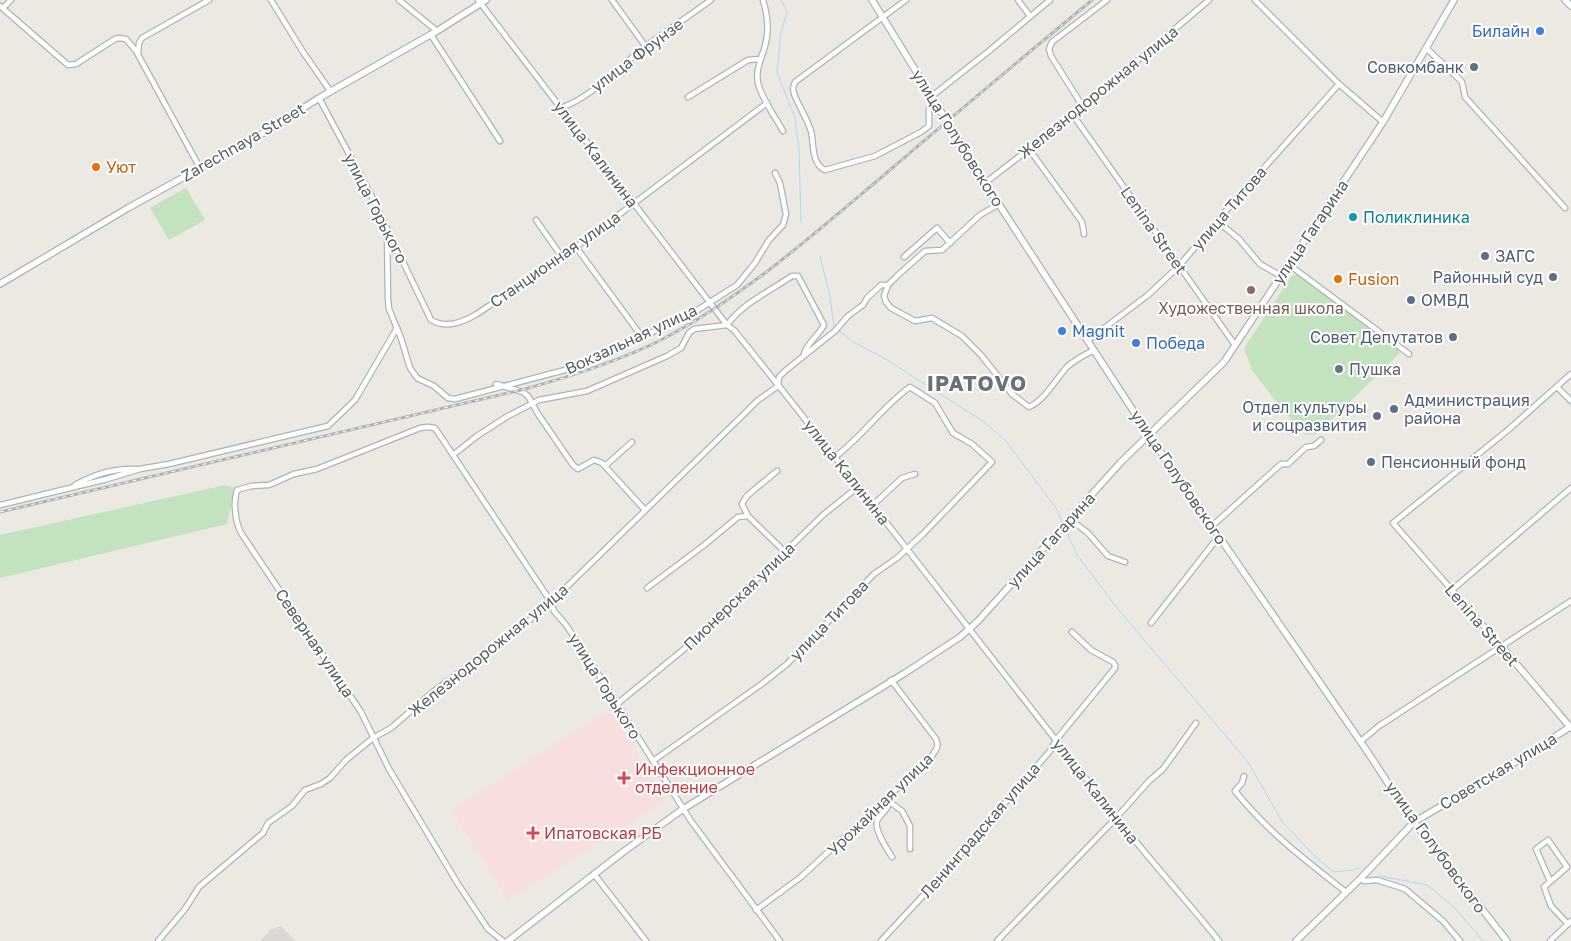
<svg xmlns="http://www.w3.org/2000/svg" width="1571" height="941" font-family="'Golos Text',sans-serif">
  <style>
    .industrial { fill: #dbd8d4 }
    .medical { fill: #f9dede }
    .green { fill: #c3e2c0 }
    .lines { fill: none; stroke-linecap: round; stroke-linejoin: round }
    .stream { stroke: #a5dbf9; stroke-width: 1 }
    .street-casing { stroke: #afb3b6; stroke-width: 7 }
    .secondary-casing { stroke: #aeb2b6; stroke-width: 8 }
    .street { stroke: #fff; stroke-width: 4.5 }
    .secondary { stroke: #fff; stroke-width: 5.5 }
    .rail-casing { stroke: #b0b1b2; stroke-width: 3 }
    .rail { stroke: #fff; stroke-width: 1; stroke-dasharray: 4; stroke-linecap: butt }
    .shop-dot { fill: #3f7fe0; stroke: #fff; stroke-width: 2 }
    .service-dot { fill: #5c6f8a; stroke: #fff; stroke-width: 2 }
    .food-dot { fill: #e8710a; stroke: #fff; stroke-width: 2 }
    .culture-dot { fill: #0f9aa8; stroke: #fff; stroke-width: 2 }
    .education-dot { fill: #8d6e63; stroke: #fff; stroke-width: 2 }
    .worship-dot { fill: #6b7280; stroke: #fff; stroke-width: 2 }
    .health-dot { fill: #e0444e; stroke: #fff; stroke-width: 2 }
    .labels { text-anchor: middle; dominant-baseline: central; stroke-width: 4; stroke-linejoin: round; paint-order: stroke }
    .shop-label { font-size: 16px; fill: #366cbe; stroke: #fff; text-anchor: start }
    .street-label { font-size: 16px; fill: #5a5e62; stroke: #fff }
    .service-label { font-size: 16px; fill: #4e5e75; stroke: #fff; text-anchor: end }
    .food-label { font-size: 16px; fill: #c56008; stroke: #fff; text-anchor: start }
    .culture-label { font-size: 16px; fill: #0d838f; stroke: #fff; text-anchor: start }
    .education-label { font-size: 16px; fill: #785e54; stroke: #fff }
    .worship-label { font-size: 16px; fill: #5b616d; stroke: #fff; text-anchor: start }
    .health-label { font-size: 16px; fill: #be3a42; stroke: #fff; text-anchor: start }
    .district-label { font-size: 21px; font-weight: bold; letter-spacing: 1px; fill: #6b7073; stroke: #fff }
  </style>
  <rect width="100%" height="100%" fill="#ece9e2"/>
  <!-- industrial -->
  <polygon class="industrial" points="281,926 295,941 260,941 270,930"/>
  <!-- medical -->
  <polygon class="medical" points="609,710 666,800 508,900 451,810"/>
  <!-- green -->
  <g class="green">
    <polygon points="186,188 205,220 169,240 150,208"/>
    <polygon points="1296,274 1401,349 1397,349 1400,353 1321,430 1316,434 1306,435 1285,413 1252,370 1244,348 1291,277"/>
    <polygon points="225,485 233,488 233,497 227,524 0,578 0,535"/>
  </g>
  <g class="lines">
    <!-- stream -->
    <g class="stream">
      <polyline points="781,0 787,12 781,33 777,72 795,118 799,149 801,222"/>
      <polyline points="820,256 830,297 834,326 835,328"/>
      <polyline points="838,330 853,342 884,358 984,422 1006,441 1056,508 1062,522"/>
      <polyline points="1065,528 1077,555 1118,609 1248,762 1283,823 1319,860 1334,872 1353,870 1359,868"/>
      <polyline points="1380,876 1427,885 1454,907 1483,941"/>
    </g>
    <defs>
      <g id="street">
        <polyline points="271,0 303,52 331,92"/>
        <polyline points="399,0 437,31"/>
        <path d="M478,0L727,325L734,330C866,494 994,662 1124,827C1155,866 1188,902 1219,941"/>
        <polyline points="612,0 646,47"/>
        <path d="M763,0C767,13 769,28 766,42C763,56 755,68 758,83C762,100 775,116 783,131"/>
        <path d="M906,0L795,82L793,88L794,94C799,106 807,119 811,131C814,143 811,164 825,170L875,156L921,132L929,126V109L935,101"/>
        <polyline points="1018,0 1030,16"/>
        <polyline points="1255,0 1339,84 1383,122"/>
        <polyline points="0,6 68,65 76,64 115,39 119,38 126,39 136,51 200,168"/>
        <polyline points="3,8 11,0"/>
        <polyline points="431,35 500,141"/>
        <polyline points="1426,48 1462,82 1465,97 1565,208"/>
        <polyline points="138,54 139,43 142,38 209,0"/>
        <polyline points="932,96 989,51 1050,0"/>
        <polyline points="688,97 748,60 760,59"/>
        <path d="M319,98L370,193L431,320C447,329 463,322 477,314L576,247L767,103"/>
        <polyline points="1083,107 1051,56 1049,49 1052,42 1107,0"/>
        <path d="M561,108C593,96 618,68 645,47C666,31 689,16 711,0"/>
        <polyline points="1073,115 1235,345"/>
        <polyline points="1029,149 1082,222 1084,234"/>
        <polyline points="985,183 1073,115 1209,0"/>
        <path d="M999,204L980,215L942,250L925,251L897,276L888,285L884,296L886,302L891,308L915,321L932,318L962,336L981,355L1012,394L1029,407C1045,400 1055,380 1067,367C1074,360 1084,355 1094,350"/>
        <polyline points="536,220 562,257"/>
        <polyline points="1217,221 1239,239 1260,264 1281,276"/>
        <polyline points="387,230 388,299 389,309 401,338 410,368 417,378 434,386 448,398 455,399 580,366 693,313 737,285 755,263 769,240 783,225 786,214 780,183 775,173"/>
        <polyline points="576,247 642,337"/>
        <polyline points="904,257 937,228 950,243"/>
        <polyline points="1288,264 1409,354"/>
        <polyline points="1087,341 1148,295 1179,266 1230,206 1339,84"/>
        <polyline points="496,384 523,392 528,396 538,414 573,465 578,469 594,460 602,463 645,510"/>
        <polyline points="1557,387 1571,401"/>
        <path d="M453,455L477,436L508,416L539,400L587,391L667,356L681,348L689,333L694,329L727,325C743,303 770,291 792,276H798L824,325C818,336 807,343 804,354"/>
        <polyline points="605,466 632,442"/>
        <path d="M75,485C94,474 114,468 137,469"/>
        <polyline points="0,505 107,479 140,469 169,464 328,426 355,400 397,328"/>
        <polyline points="873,505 902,478 915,474"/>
        <polyline points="748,516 742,504 746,497 755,489 777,471"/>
        <polyline points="1070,519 1088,533 1108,556 1125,562"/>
        <polyline points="1212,526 1281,464 1288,464 1306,447 1314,446 1321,440"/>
        <polyline points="647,588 703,546 738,517 748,516 785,552"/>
        <polyline points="1452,590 1571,488"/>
        <polyline points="1151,623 1219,536"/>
        <polyline points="1502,647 1393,523 1508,430 1571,374"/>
        <polyline points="617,704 689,645 823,515 859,486"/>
        <polyline points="1361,741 1379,726 1571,601"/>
        <path d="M653,761L763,683L787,664L874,574L897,558L923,534L992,462L972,444L953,433L935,403L910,387C882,407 863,436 835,457"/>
        <path d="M1244,776L1242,783L1235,791C1269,833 1304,859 1346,892"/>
        <polyline points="887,800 902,811 910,826 910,849"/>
        <path d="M889,802C888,810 882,813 878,819C872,827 887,849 892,857"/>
        <polyline points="594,874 646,941"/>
        <polyline points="1361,878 1364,881 1377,880 1405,889 1443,921 1460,941"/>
        <polyline points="1550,881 1536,849 1548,840 1567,867 1544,887 1551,906 1568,924"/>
        <path d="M756,910L801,877L931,757C935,751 940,747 936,739L891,680"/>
        <polyline points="158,941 185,909 199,887 263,833 268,823 292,806 305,790 321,784 330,778 346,760 373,738 391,728 434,691 542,611 744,414 757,401 778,386 779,377 785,371 835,331 848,316 863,305 867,298 879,287 881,285 888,285"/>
        <path d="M503,941L488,929L458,884L389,769L361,712L241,533C235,521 233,502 237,490L251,486L269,485L294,474L317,469L420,428L427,427L435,428L551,602L554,611L566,625L590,661L691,821L780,941"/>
        <polyline points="881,941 944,873 1050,751 1056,740 1115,668 1115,665 1113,662 1091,650 1072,632"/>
        <polyline points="997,941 1117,817 1149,781 1163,769 1196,723"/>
        <polyline points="1550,941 1571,921"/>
      </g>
      <g id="secondary">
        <polyline points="872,0 985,183 1149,435 1367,751 1410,817 1507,941"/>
        <polyline points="1565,0 1571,6"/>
        <polyline points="0,284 128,208 267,131 319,98 437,31 486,0"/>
        <polyline points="1502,647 1571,728"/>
        <polyline points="508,941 623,852 683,809 905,673 960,637 978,621 1121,462 1224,362 1383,122 1454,0"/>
        <polyline points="1296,941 1361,878 1414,822 1501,771 1570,727"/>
      </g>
    </defs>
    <!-- street casing -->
    <use href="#street" class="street-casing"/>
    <!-- secondary casing -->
    <use href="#secondary" class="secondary-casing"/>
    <!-- street -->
    <use href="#street" class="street"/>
    <!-- secondary -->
    <use href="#secondary" class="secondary"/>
    <defs>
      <path id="rail" d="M0,512L525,389C572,376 620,361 663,339C745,296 814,234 884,175C953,116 1022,58 1092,0"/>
    </defs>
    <!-- rail casing -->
    <use href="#rail" class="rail-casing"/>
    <!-- rail -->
    <use href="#rail" class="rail"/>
  </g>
  <!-- markers -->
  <g class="shop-dot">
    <circle cx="1540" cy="31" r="5"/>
    <circle cx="1062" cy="331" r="5"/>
    <circle cx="1136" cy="343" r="5"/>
  </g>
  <g class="service-dot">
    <circle cx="1474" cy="67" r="5"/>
    <circle cx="1485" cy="256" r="5"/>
    <circle cx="1553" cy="277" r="5"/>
    <circle cx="1411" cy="300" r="5"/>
    <circle cx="1453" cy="337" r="5"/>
    <circle cx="1394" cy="409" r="5"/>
    <circle cx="1377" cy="416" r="5"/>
    <circle cx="1371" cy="462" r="5"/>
  </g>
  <g class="food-dot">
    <circle cx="96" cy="167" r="5"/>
    <circle cx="1338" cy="279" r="5"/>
  </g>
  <circle class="culture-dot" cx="1353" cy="217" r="5"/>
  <circle class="education-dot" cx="1251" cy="290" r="5"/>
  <circle class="worship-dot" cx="1339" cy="369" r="5"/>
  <g class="health-dot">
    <path d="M621.5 770.5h5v5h5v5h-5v5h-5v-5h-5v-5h5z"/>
    <path d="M530.5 825.5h5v5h5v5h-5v5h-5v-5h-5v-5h5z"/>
  </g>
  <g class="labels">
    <!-- shop labels -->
    <g class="shop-label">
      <text x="1530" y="31" text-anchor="end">Билайн</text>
      <text x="1072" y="331">Magnit</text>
      <text x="1146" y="343">Победа</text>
    </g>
    <!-- street labels -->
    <g class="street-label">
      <text transform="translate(637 55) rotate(-37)">улица Фрунзе</text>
      <text transform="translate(1098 92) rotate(-39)">Железнодорожная улица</text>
      <text transform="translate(958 138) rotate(58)">улица Голубовского</text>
      <text transform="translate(243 142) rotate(-30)">Zarechnaya Street</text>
      <text transform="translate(596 154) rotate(53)">улица Калинина</text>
      <text transform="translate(376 208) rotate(63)">улица Горького</text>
      <text transform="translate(1229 208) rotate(-49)">улица Титова</text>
      <text transform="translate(1154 230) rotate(55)">Lenina Street</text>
      <text transform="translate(1310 232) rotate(-56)">улица Гагарина</text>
      <text transform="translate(555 259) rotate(-35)">Станционная улица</text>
      <text transform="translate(631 339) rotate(-25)">Вокзальная улица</text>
      <text transform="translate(847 472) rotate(52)">улица Калинина</text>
      <text transform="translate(1179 477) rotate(56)">улица Голубовского</text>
      <text transform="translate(1051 540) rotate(-48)">улица Гагарина</text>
      <text transform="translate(739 596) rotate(-44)">Пионерская улица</text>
      <text transform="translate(829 620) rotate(-46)">улица Титова</text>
      <text transform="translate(1482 625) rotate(49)">Lenina Street</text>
      <text transform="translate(315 643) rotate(56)">Северная улица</text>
      <text transform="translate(488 650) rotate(-39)">Железнодорожная улица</text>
      <text transform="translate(605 686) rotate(58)">улица Горького</text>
      <text transform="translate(1498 771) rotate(-31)">Советская улица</text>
      <text transform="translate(1096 791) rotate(52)">улица Калинина</text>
      <text transform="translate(880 804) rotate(-44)">Урожайная улица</text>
      <text transform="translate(980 830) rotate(-49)">Ленинградская улица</text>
      <text transform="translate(1436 847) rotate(54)">улица Голубовского</text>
    </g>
    <!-- service labels -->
    <g class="service-label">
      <text x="1464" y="67">Совкомбанк</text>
      <text x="1495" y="256" text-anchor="start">ЗАГС</text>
      <text x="1543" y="277">Районный суд</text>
      <text x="1421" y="300" text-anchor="start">ОМВД</text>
      <text x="1443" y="337">Совет Депутатов</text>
      <text x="1404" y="400" text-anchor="start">Администрация<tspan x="1404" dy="18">района</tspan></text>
      <text x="1367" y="407">Отдел культуры<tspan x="1367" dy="18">и соцразвития</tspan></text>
      <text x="1381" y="462" text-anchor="start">Пенсионный фонд</text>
    </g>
    <!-- food labels -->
    <g class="food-label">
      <text x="106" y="167">Уют</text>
      <text x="1348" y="279">Fusion</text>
    </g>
    <!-- culture labels -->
    <g class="culture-label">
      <text x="1363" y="217">Поликлиника</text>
    </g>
    <!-- education labels -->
    <g class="education-label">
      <text x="1251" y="308">Художественная школа</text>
    </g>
    <!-- worship labels -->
    <g class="worship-label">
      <text x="1349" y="369">Пушка</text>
    </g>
    <!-- health labels -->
    <g class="health-label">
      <text x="635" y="769">Инфекционное<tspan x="635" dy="18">отделение</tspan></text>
      <text x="544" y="833">Ипатовская РБ</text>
    </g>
    <!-- district labels -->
    <g class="district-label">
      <text x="977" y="383">IPATOVO</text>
    </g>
  </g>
</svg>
